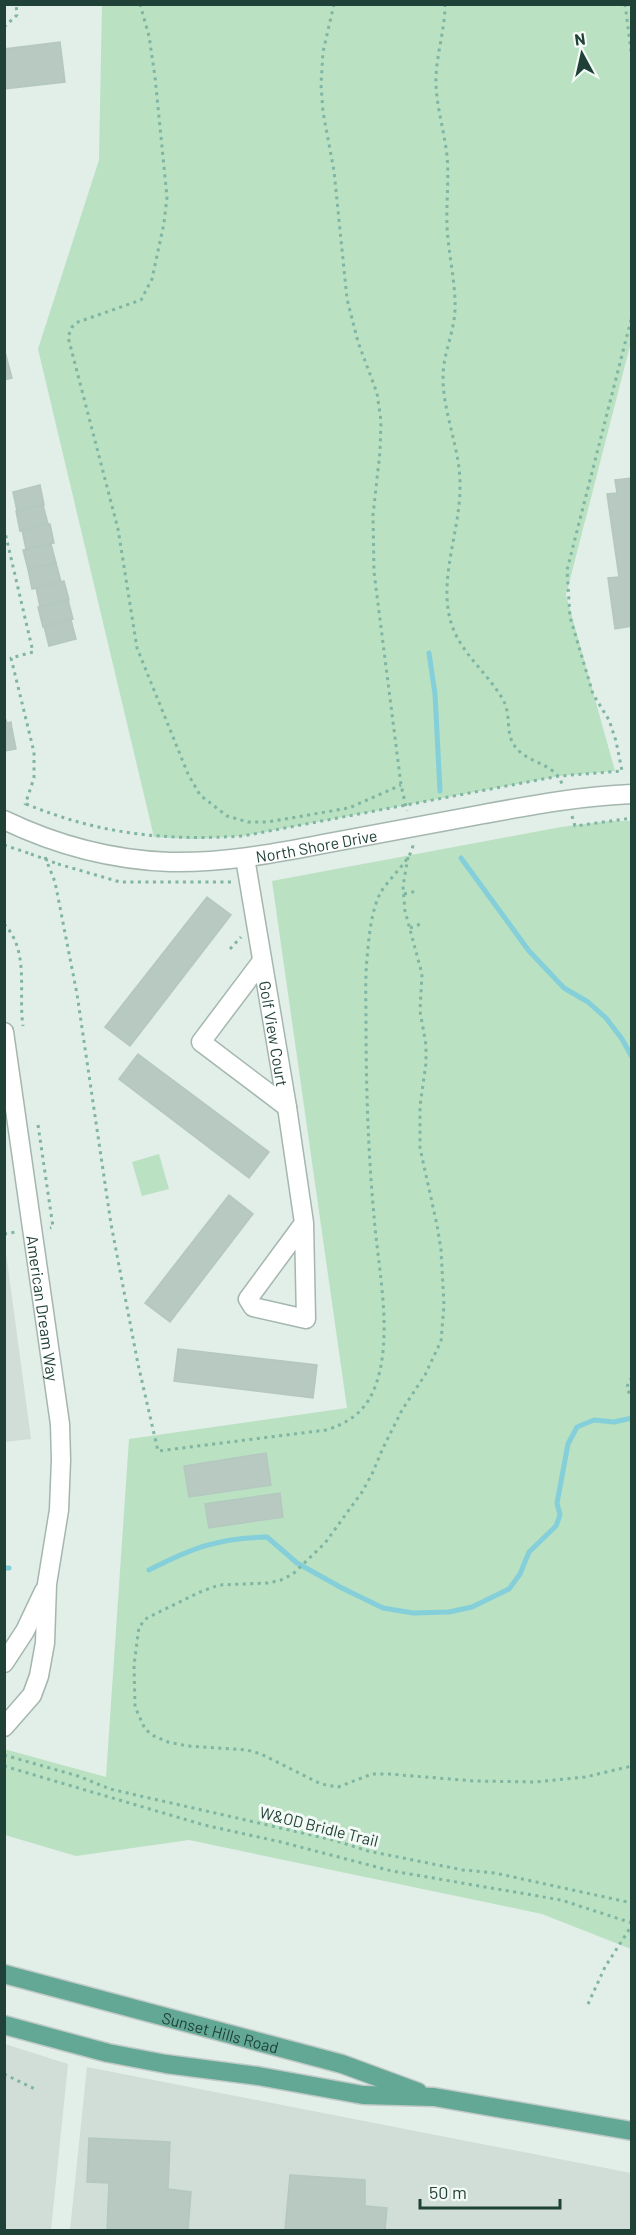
<svg xmlns="http://www.w3.org/2000/svg" width="636" height="2235" font-family="Barlow,sans-serif">
  <style>
    .built { fill: #d0ded7 }
    .green { fill: #b9e1c2 }
    .lines { fill: none; stroke-linecap: round; stroke-linejoin: round }
    .stream { stroke: #84cfd9; stroke-width: 5 }
    .building { fill: #b7c9c1; stroke: #b4c8bf; stroke-width: 1.5 }
    .minor-casing { stroke: #a4b7af; stroke-width: 21 }
    .major-casing { stroke: #c1cac7; stroke-width: 21 }
    .path { stroke: #7fb5a2; stroke-width: 3; stroke-dasharray: 3 4.5; stroke-linecap: butt }
    .minor { stroke: #fff; stroke-width: 18 }
    .major { stroke: #62a894; stroke-width: 18 }
    .path-bridge { stroke: #7fb5a2; stroke-width: 3; stroke-dasharray: 3 4.5; stroke-linecap: butt }
    .labels { text-anchor: middle; dominant-baseline: central; stroke-width: 6; stroke-linejoin: round; paint-order: stroke }
    .street-label { font-size: 16px; fill: #204137; stroke: #f3faf6 }
  </style>
  <rect width="100%" height="100%" fill="#e2eee8"/>
  <!-- built -->
  <g class="built">
    <polygon points="4,1238 31,1439 5,1442 4,1442"/>
    <polygon points="5,2044 68,2064 51,2230 5,2230"/>
    <polygon points="87,2067 631,2173 631,2230 70,2230"/>
  </g>
  <!-- green -->
  <g class="green">
    <polygon points="102,5 630,5 631,342 566,595 615,771 559,776 243,836 194,839 154,837 38,349 99,160"/>
    <polygon points="609,821 631,821 631,1949 542,1914 189,1840 76,1856 5,1835 4,1749 106,1777 129,1439 347,1408 272,881 561,827"/>
    <polygon points="159,1154 169,1189 142,1196 132,1162"/>
  </g>
  <g class="lines">
    <!-- stream -->
    <g class="stream">
      <polyline points="429,653 435,694 440,791"/>
      <polyline points="461,858 529,951 564,988 588,1002 606,1018 622,1039 632,1057"/>
      <polyline points="4,1568 9,1568"/>
      <path d="M149,1570C192,1548 218,1538 267,1537L297,1563L342,1588L383,1608L413,1613L449,1612L472,1607L509,1589L520,1574L529,1552L556,1526L560,1515L557,1503L568,1444L577,1427L594,1420L614,1422L632,1418"/>
    </g>
  </g>
  <!-- building -->
  <g class="building">
    <polygon points="60,42 65,82 4,89 4,49"/>
    <polygon points="4,348 12,378 4,380"/>
    <polygon points="632,478 632,626 615,629 608,578 619,577 607,494 617,493 615,480"/>
    <polygon points="40,485 44,505 17,511 13,492"/>
    <polygon points="43,505 48,524 20,531 16,511"/>
    <polygon points="48,524 50,524 54,543 26,549 22,530"/>
    <polygon points="51,544 56,563 28,569 23,550"/>
    <polygon points="56,563 61,582 32,589 28,569"/>
    <polygon points="64,581 69,600 40,607 36,588"/>
    <polygon points="68,600 73,619 43,627 38,607"/>
    <polygon points="71,620 76,639 49,646 44,626"/>
    <polygon points="4,714 7,723 11,722 12,729 4,731"/>
    <polygon points="12,729 16,749 4,751 4,731"/>
    <polygon points="207,897 231,915 130,1046 105,1027"/>
    <polygon points="138,1054 269,1152 249,1178 119,1079"/>
    <polygon points="229,1195 253,1214 170,1322 145,1303"/>
    <polygon points="178,1349 317,1365 313,1398 174,1381"/>
    <polygon points="266,1453 271,1485 189,1497 184,1466"/>
    <polygon points="280,1493 283,1517 209,1528 205,1504"/>
    <polygon points="89,2138 170,2142 168,2189 191,2192 188,2230 107,2230 109,2183 87,2182"/>
    <polygon points="290,2175 365,2180 365,2206 387,2208 385,2230 285,2230"/>
  </g>
  <g class="lines">
    <defs>
      <g id="minor">
        <path id="s1" d="M4,820C56,845 113,860 170,862C222,863 272,854 323,844C377,834 430,824 484,814C533,805 581,796 632,794"/>
        <path id="s2" d="M245,858L287,1107L304,1223L306,1319L253,1307L248,1299L304,1223"/>
        <polyline points="262,961 201,1042 287,1107"/>
        <path id="s3" d="M4,1032L60,1424L61,1460L59,1510L47,1584L45,1643L39,1676L32,1695L4,1727"/>
        <polyline points="4,1663 25,1631 44,1591"/>
      </g>
      <g id="major">
        <path id="s4" d="M4,1974L342,2064L418,2092"/>
        <polyline points="4,2025 108,2053 166,2064 258,2076 363,2095 434,2097 632,2131"/>
      </g>
    </defs>
    <!-- minor casing -->
    <use href="#minor" class="minor-casing"/>
    <!-- major casing -->
    <use href="#major" class="major-casing"/>
    <!-- path -->
    <g class="path">
      <polyline points="140,4 149,36 155,77 167,197 164,223 152,279 141,300 78,322 72,327 68,337 118,529 137,648 188,774 200,795 227,816 248,822 267,822 349,808 401,785"/>
      <polyline points="334,4 323,52 321,85 323,112 334,171 347,299 358,342 377,393 381,421 380,452 373,515 374,572 401,785 407,811"/>
      <path d="M445,4C445,32 435,58 436,85C437,107 443,127 446,148C450,174 446,199 447,225C448,253 456,283 455,310C454,333 443,354 443,377C443,414 460,448 460,484C461,529 439,575 450,619C458,651 486,671 502,698C512,714 505,732 514,745C526,764 555,762 562,784"/>
      <polyline points="625,4 632,59"/>
      <polyline points="4,27 17,15 16,4"/>
      <polyline points="4,528 33,652 11,658 34,752 34,778 25,805"/>
      <path d="M26,804C100,834 163,841 243,836L559,776L622,771L616,741L609,720L593,694L570,617L567,570L632,316"/>
      <polyline points="572,816 575,826 632,818"/>
      <polyline points="4,845 31,854"/>
      <path d="M45,857L55,882L77,994L111,1224L138,1364L158,1451L326,1430C349,1423 366,1411 375,1387C394,1337 378,1269 374,1216C368,1151 366,1086 366,1021C366,1000 365,979 367,958C369,937 371,910 381,892C389,878 413,858 413,844"/>
      <polyline points="408,857 403,886 405,911 422,974 420,1011 426,1045 426,1063 420,1106 420,1148 437,1225 441,1250 444,1305 441,1341 425,1375 402,1410 383,1448 372,1474 362,1492 325,1543 293,1574 281,1580 268,1583 219,1585 200,1592 147,1618 139,1627 134,1665 135,1707 145,1729 154,1736 168,1742 188,1746 247,1750 261,1754 321,1784 338,1787 372,1774 389,1774 474,1781 535,1782 585,1777 632,1766"/>
      <polyline points="58,864 120,882 231,882"/>
      <polyline points="404,894 417,891"/>
      <path d="M4,924C30,951 18,993 23,1026"/>
      <polyline points="410,928 423,923"/>
      <polyline points="230,949 241,937"/>
      <polyline points="38,1125 53,1227 50,1228"/>
      <polyline points="4,1234 16,1232"/>
      <polyline points="632,1378 628,1382 627,1390 632,1396"/>
      <polyline points="4,1755 78,1776 110,1789 333,1840 368,1851 463,1870 495,1873 632,1903"/>
      <polyline points="4,1766 204,1825 281,1842 392,1871 561,1900 632,1923"/>
      <polyline points="588,2004 605,1967 632,1925"/>
      <polyline points="4,2074 37,2090"/>
    </g>
    <!-- minor -->
    <use href="#minor" class="minor"/>
    <!-- major -->
    <use href="#major" class="major"/>
    <!-- path-bridge -->
    <polyline class="path-bridge" points="31,854 58,864"/>
  </g>
  <g class="labels">
    <!-- street labels -->
    <g class="street-label">
      <text stroke="none"><textPath href="#s1" startOffset="320">North Shore Drive</textPath></text>
      <text stroke="none"><textPath href="#s2" startOffset="178">Golf View Court</textPath></text>
      <text stroke="none"><textPath href="#s3" startOffset="279">American Dream Way</textPath></text>
      <text transform="translate(319 1826) rotate(14)">W&amp;OD Bridle Trail</text>
      <text stroke="none"><textPath href="#s4" startOffset="224">Sunset Hills Road</textPath></text>
    </g>
  </g>
  <!-- border -->
  <rect width="636" height="2235" fill="none" stroke="#204137" stroke-width="12"/>
  <!-- north arrow -->
  <g transform="translate(582 54) rotate(352)" stroke="#f3faf6" stroke-width="4.5" paint-order="stroke">
  <path d="M0-4.5L10 22L0 15L-10 22Z" fill="#204137"/>
  <text y="-9" font-size="16" font-weight="bold" text-anchor="middle" fill="#204137">N</text>
  </g>
  <!-- scale -->
  <path d="M420 2199v9h140v-9" fill="none" stroke="#204137" stroke-width="3"/>
  <text x="429" y="2199" font-size="18" fill="#204137" stroke="#f3faf6" stroke-width="4.5" paint-order="stroke">50 m</text>
</svg>
